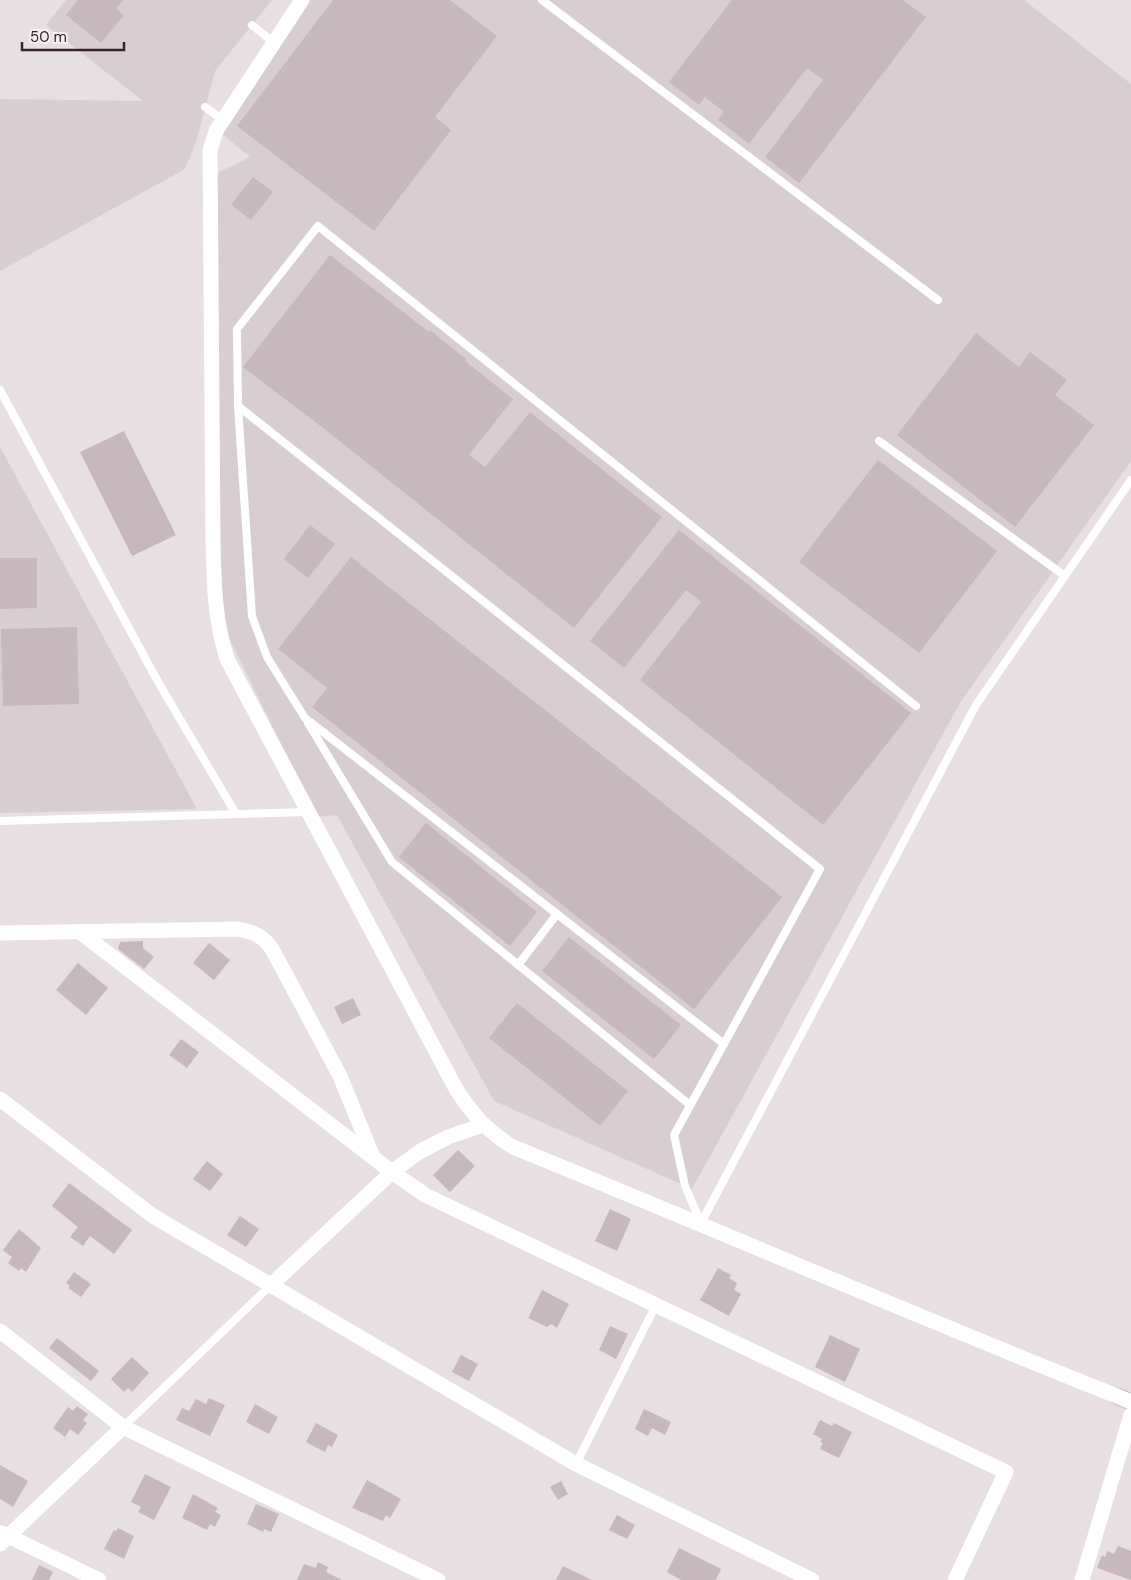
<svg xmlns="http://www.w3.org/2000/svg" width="1131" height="1580" font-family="'DM Sans',sans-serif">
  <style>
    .built { fill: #d8ced1 }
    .building { fill: #c6b8bc }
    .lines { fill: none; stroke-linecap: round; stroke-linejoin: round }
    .secondary-casing { stroke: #c7b4b9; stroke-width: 17 }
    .lane { stroke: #fff; stroke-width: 8 }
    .street { stroke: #fff; stroke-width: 15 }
    .secondary { stroke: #fff; stroke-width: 15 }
  </style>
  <rect width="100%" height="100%" fill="#e8dfe2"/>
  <!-- built -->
  <g class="built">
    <polygon points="66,0 272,0 215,71 196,142 185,169 0,271 0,99 143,101 46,25"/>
    <polygon points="310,0 1024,0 1131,84 1131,461 960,703 692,1189 494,1101 337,815 317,817 220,620 215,174 250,157 221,133"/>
    <polygon points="0,447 197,809 0,813"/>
  </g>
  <!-- building -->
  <g class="building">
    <polygon points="78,0 123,0 116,9 124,15 101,43 66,15"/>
    <polygon points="333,0 450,0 497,36 435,117 451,130 374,231 237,126"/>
    <polygon points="732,0 903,0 926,17 799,183 765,157 823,80 807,68 749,144 718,120 724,112 705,97 699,105 669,82"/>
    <polygon points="253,177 273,192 251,220 231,205"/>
    <polygon points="330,255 429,332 430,330 466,359 465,361 513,399 469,455 485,467 530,412 662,517 574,628 327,431 243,367"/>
    <polygon points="976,333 1019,367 1030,352 1067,380 1055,395 1094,425 1015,527 897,435"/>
    <polygon points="124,431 176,535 132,556 80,452"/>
    <polygon points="878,460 997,551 919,653 799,562"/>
    <polygon points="310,525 335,544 308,578 284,559"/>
    <polygon points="679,530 911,713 823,825 640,680 701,602 686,590 624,668 590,641"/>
    <polygon points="351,557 782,897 694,1009 312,707 327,688 278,649"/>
    <polygon points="0,558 37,558 37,608 0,609"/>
    <polygon points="77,627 79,704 3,706 1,629"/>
    <polygon points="426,823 537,912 510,946 399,857"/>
    <polygon points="569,937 681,1025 654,1059 542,971"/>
    <polygon points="143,941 143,948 154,957 144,969 118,949 120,942"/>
    <polygon points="209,943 230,960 214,980 193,963"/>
    <polygon points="78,963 108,988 86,1015 56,990"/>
    <polygon points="353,998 361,1015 342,1024 334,1007"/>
    <polygon points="517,1003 628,1091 600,1126 489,1038"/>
    <polygon points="181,1039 199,1052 187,1068 169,1055"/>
    <polygon points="458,1150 475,1166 450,1192 433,1175"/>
    <polygon points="207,1161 223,1174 210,1191 193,1179"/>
    <polygon points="69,1183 132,1230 114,1254 90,1236 83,1246 70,1237 78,1227 52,1206"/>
    <polygon points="610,1209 631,1219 617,1251 595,1241"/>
    <polygon points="240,1216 259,1229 246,1247 227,1235"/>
    <polygon points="19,1229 41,1248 26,1272 21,1268 19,1271 8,1263 12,1257 3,1250"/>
    <polygon points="718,1268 731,1275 729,1278 737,1283 734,1290 741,1294 729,1316 700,1300"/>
    <polygon points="74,1272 91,1284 81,1297 68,1288 70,1286 66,1283"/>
    <polygon points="542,1290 569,1304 557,1328 551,1324 547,1327 528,1318"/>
    <polygon points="610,1326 628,1334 616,1359 599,1350"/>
    <polygon points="830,1335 860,1349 845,1382 815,1367"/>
    <polygon points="57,1338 99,1371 91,1381 49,1348"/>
    <polygon points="461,1355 478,1364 469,1381 452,1372"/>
    <polygon points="132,1357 149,1373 132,1392 128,1388 124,1392 111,1379"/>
    <polygon points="209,1398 225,1405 210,1436 176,1420 182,1408 189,1411 196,1399 206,1404"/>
    <polygon points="255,1404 278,1417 269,1434 246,1422"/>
    <polygon points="77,1406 88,1414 83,1420 87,1423 78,1435 70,1429 65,1437 53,1428 68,1407 73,1411"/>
    <polygon points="644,1409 671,1422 665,1435 652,1428 648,1436 635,1429"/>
    <polygon points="820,1420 832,1426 834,1423 852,1432 839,1458 820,1449 823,1443 820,1442 822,1439 813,1434"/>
    <polygon points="316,1423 338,1435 332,1447 328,1445 325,1452 306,1442"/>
    <polygon points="0,1465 28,1481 13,1507 0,1499"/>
    <polygon points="145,1474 171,1487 154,1520 138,1512 141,1507 131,1502"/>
    <polygon points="367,1480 401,1499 390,1518 386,1515 383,1521 352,1508"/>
    <polygon points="561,1481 568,1494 558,1500 550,1487"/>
    <polygon points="193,1494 218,1508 215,1512 221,1515 215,1527 210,1524 207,1530 182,1518"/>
    <polygon points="256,1504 279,1514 271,1532 264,1529 263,1532 247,1524"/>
    <polygon points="617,1515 635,1525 627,1539 609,1530"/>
    <polygon points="118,1528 134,1536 124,1559 104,1549 114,1530 116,1531"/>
    <polygon points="1118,1546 1131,1551 1131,1580 1097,1568 1102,1555 1105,1557 1107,1551 1114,1554"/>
    <polygon points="679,1548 721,1569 716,1580 681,1580 667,1572"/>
    <polygon points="318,1562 328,1567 326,1572 342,1580 297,1580 304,1564 316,1568"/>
    <polygon points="39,1565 53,1572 49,1580 32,1580"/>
    <polygon points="563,1566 592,1580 556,1580"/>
  </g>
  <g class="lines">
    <defs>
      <polyline id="secondary" points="1117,1396 1131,1402"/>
    </defs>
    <!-- secondary casing -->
    <use href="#secondary" class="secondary-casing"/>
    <!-- lane -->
    <g class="lane">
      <polyline points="542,0 938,300"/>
      <polyline points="252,25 273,42"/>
      <polyline points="205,107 223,120"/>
      <polyline points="0,390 157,680 236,814"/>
      <polyline points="238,406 252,616 267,657 305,718 724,1044"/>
      <polyline points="879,441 1065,576"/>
      <polyline points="308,723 392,862 690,1105"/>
      <polyline points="0,821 309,812"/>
      <polyline points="518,965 557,914"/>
      <polyline points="701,1223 685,1186 674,1135 820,869 238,406 237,329 318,226 916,706"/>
      <polyline points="701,1223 976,705 1131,480"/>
      <polyline points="123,1427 271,1285"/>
      <polyline points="576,1464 656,1305"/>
    </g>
    <!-- street -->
    <g class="street">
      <path d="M302,0L216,131L210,150L213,539C214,582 214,617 227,659L456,1089C473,1115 486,1130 513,1147C715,1229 915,1316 1117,1396"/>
      <polyline points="80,932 392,1172 425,1195 1006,1472 955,1580"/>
      <path d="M0,933L238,929C254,932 263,936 272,949L340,1076L373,1157"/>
      <polyline points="0,1099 153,1216 576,1464 812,1580"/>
      <polyline points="271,1285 392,1172 419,1152 448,1137 483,1125"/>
      <polyline points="0,1331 123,1427 438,1580"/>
      <polyline points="2,1533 99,1580"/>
      <polyline points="0,1544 123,1427"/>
      <polyline points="1082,1580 1131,1415"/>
    </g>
    <!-- secondary -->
    <use href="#secondary" class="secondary"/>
  </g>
  <!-- scale -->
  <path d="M22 42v8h102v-8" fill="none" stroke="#362325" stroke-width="2.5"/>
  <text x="30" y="42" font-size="15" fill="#362325" stroke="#f6eff2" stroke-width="4" paint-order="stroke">50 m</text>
</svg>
